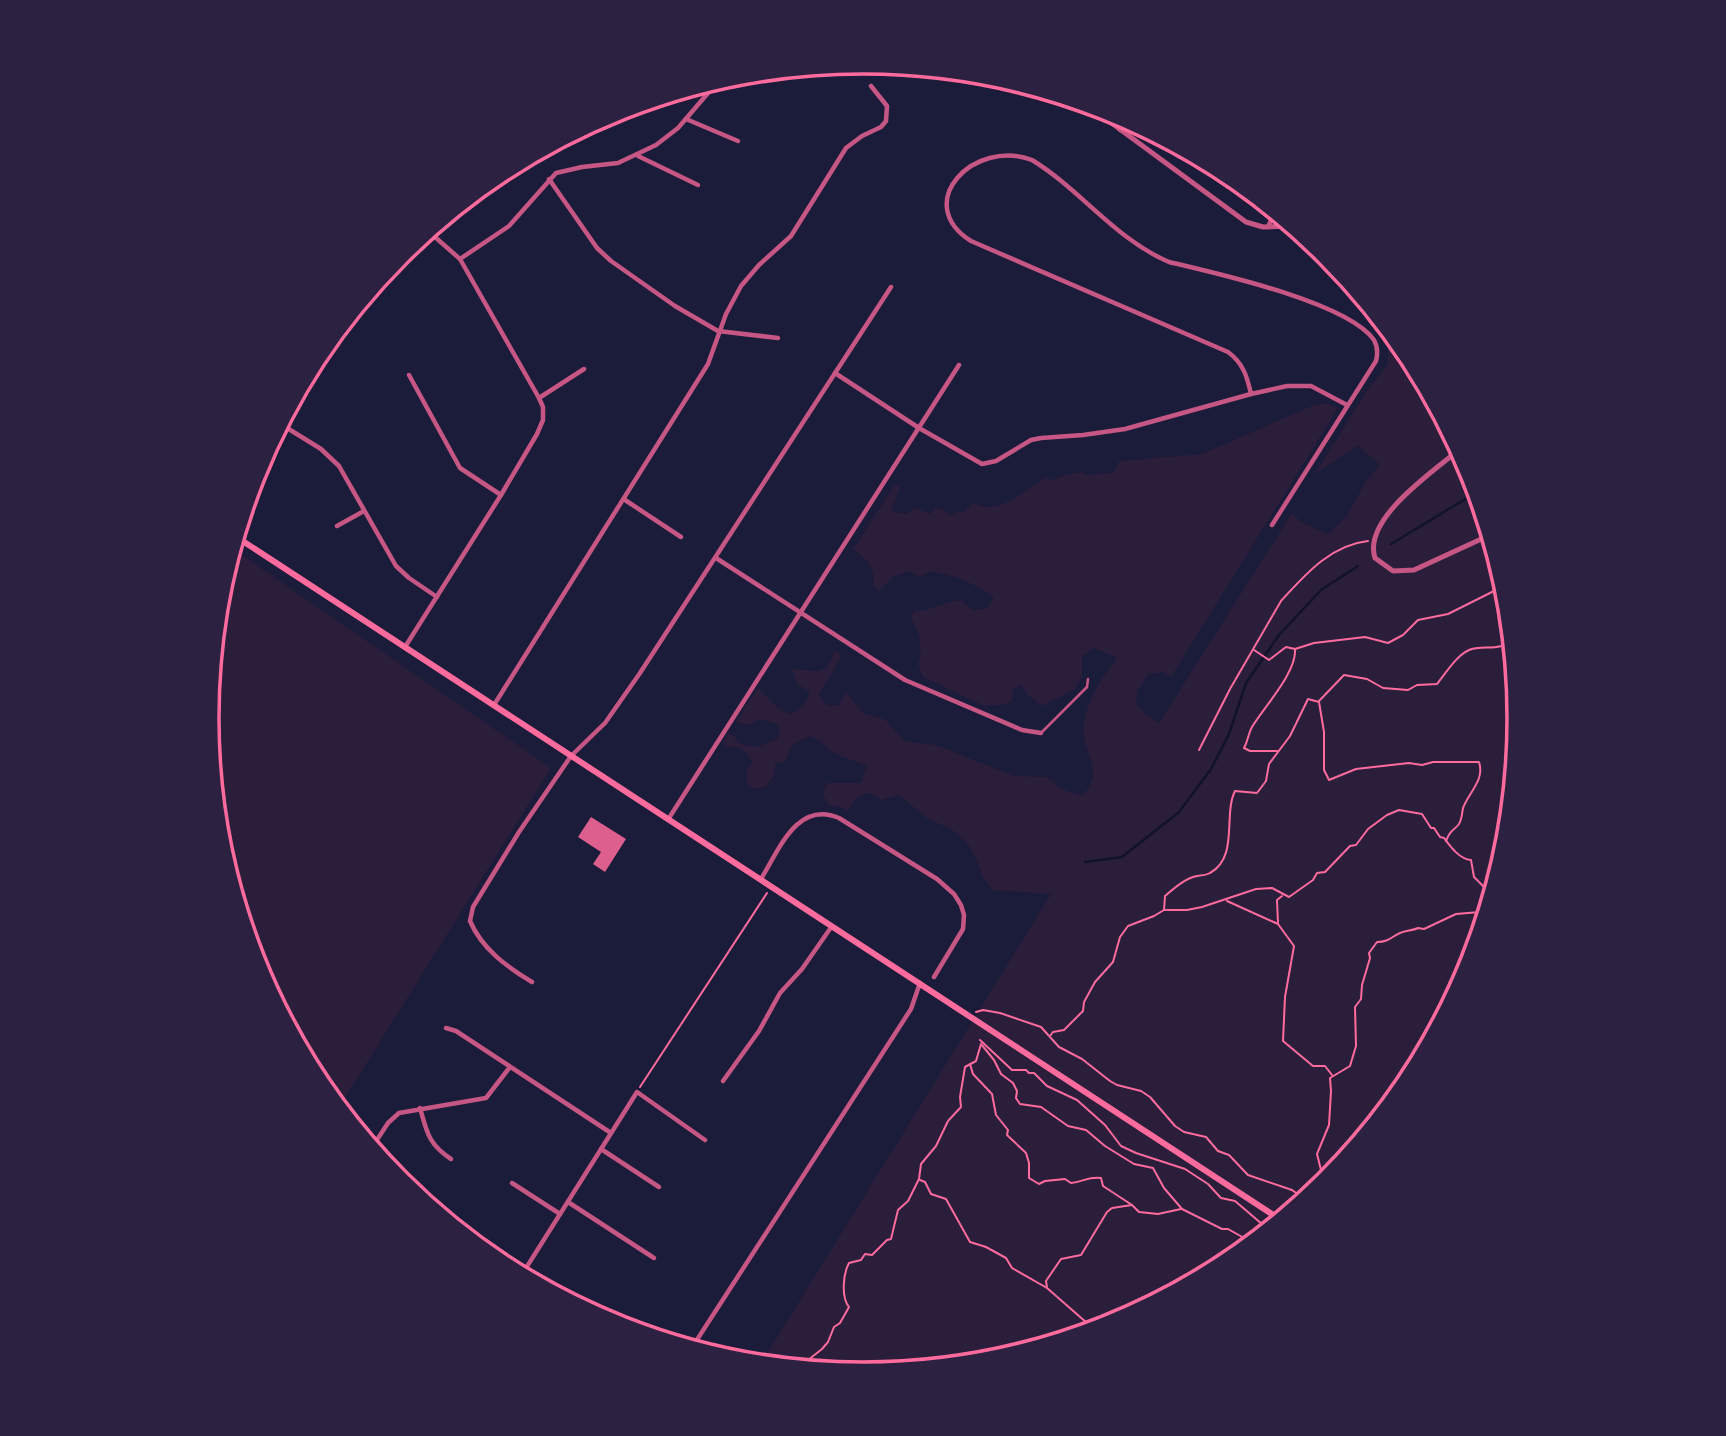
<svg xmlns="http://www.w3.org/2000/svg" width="1726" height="1436" font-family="'Nunito Sans',sans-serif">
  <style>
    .green { fill: #2a1e3b }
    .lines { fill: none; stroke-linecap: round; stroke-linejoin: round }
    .stream { stroke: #12122b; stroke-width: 2.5 }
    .building { fill: #dd5f8e }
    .path { stroke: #ff6b9d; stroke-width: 2 }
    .service { stroke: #c65784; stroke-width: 2.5 }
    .minor { stroke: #c65784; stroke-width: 4.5 }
    .tertiary { stroke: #c65784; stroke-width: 5 }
    .secondary { stroke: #ff6b9d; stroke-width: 6 }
    .rim { fill: none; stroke: #ff6b9d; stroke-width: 3.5 }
  </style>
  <rect width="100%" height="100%" fill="#1b1b3a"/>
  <!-- green -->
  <g class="green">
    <path d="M1395,336L1409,353L1470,467L1507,590L1520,718L1507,847L1470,970L1409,1083L1327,1183L1228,1264L1114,1325L991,1362L863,1375L760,1365L1051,894L993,890L983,878L978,863L968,844L951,829L928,819L899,795L881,800L869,793L858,797L848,811L841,807L828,805L823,794L827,783H861L867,766C856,761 844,758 834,753C824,749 826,742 810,736L792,745L785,762L776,763L773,777L765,787L754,789L747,784V769L752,762C748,751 737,745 725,747L723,742L728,733L735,736L736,741C751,751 763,746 778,738L780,729L775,723L760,719C751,725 746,727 736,721L758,688L780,710L791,714L804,704L810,692L797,684L792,669L817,671L827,668L835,651L842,655L819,695C824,705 828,706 839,706L846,692L863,713L886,720L904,741L936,745L1014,776L1046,777L1064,790L1082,796C1108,770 1080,752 1084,725C1087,698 1101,679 1117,658L1095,648L1082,656V677L1074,690L1042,706L1029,696L1020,684L1013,690L1012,701L1003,705L984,706L923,677L918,664C924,648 919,633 911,618L914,611C930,612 945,601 961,600L974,611L987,608L994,598C976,583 954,576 931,571L919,577L909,571L894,576L879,591L873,586C877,567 867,560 853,549L895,485L900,487L891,511L905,514L916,508L930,514L936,508L942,509L951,516L957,511L964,512L973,503C998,517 1024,491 1045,478L1056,480L1062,476L1081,472L1087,475L1114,473L1119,461L1202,454L1312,406L1326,403L1338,408L1171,677L1163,672L1148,674L1138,690L1136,704L1147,715L1159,723L1292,513L1301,522L1328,534L1347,516L1366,481L1380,465L1358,446L1315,474L1366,392L1388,364V342Z"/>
    <polygon points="232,548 551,768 338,1109 317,1083 256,969 219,846 206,718 219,589"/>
  </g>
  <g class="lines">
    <!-- stream -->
    <g class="stream">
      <polyline points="1391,544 1477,492"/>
      <polyline points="1085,862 1122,857 1179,812 1211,769 1229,734 1246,683 1279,635 1321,590 1358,566"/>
    </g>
  </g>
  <!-- building -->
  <polygon class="building" points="591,817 626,839 605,872 593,864 601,852 578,837"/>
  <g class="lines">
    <!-- path -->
    <g class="path">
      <polyline points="1295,649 1314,643 1365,637 1388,643 1403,635 1418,620 1448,614 1506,585"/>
      <path d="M1254,650L1269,660L1286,647L1295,649C1297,672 1264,707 1252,727C1248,734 1248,741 1244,748L1250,751H1277"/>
      <path d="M1319,701L1344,675L1367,679L1383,688L1408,690L1417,685L1437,684C1445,674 1457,655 1469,650C1482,644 1502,653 1512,638"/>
      <path d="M1199,750L1230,689L1281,601C1304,576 1330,545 1368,541"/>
      <polyline points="1227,901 1278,924 1294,946 1285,997 1283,1041 1313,1066 1325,1066 1332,1075"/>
      <path d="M1164,910L1165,896C1173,889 1183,880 1193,877C1198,875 1205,876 1210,873C1239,857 1223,815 1235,791L1257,793L1266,781L1269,764L1290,736L1308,699L1319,702L1324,732V770L1329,780L1356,769L1409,763L1422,765L1433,762H1479C1485,780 1469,792 1463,808C1462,813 1462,819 1459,824C1453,832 1451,828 1446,841"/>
      <polyline points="1278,923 1277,900 1282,896"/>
      <polyline points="976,1012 983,1010 1000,1013 1041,1027 1059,1047 1082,1059 1110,1081 1117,1085 1141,1091 1150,1097 1175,1126 1184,1132 1206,1137 1218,1151 1229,1155 1248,1175 1292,1190 1306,1200"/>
      <path d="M1050,1036L1053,1032L1064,1030L1083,1011L1084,1002L1095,982L1113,962L1120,937L1128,926L1154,916L1164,910H1187L1202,907L1256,889L1272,888L1289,897L1313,880L1317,873L1325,872L1350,846L1356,845L1368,829L1387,815L1399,810L1422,814L1431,828H1434L1440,837L1444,838C1450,846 1459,859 1471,860L1474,877L1492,895"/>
      <polyline points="980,1040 1012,1070 1026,1070 1029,1073 1034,1073 1047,1086 1077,1100 1105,1125 1121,1146 1136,1153 1185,1169 1208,1184 1221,1198 1235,1201 1269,1230"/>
      <path d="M970,1064L973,1074L992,1094L996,1115L1008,1130L1007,1135L1026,1153L1029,1163V1178L1039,1184L1045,1181L1065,1179L1071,1183C1083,1182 1089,1176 1101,1178L1103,1186L1132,1205"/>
      <polyline points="640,1087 767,893"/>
      <polyline points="920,1180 925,1182 931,1194 946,1199 970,1242 986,1247 1006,1258 1012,1268 1047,1288"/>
      <path d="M1309,1197L1318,1181L1321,1170L1317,1154L1329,1125L1331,1091L1330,1078L1350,1066L1356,1046L1355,1007L1361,999L1362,985L1370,958L1369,953L1377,942C1389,942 1391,937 1400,933C1407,930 1412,931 1418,928L1424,929L1456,914L1480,912L1490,896"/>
      <polyline points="1088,1323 1102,1328"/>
      <polyline points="1082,1335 1087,1323 1047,1288 1046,1281 1061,1259 1081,1255 1107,1212 1112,1208 1132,1205 1139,1212 1158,1214 1181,1209"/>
      <path d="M798,1368L822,1349L828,1342L834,1327L840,1323L849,1307C841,1297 843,1274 849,1263L861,1260L865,1254L872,1255L887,1240L891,1239L898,1210L908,1201L919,1179L921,1164L936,1146L948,1121L961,1107L960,1097L965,1067L976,1061L981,1044L994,1060L1001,1074L1013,1083L1017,1091L1016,1098L1020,1104L1041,1107L1068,1126L1086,1130L1105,1146L1134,1164L1153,1168L1164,1188L1182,1209L1222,1229H1228L1253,1243"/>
    </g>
    <!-- service -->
    <polyline class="service" points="1041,733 1087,687 1088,679"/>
    <!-- minor -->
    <g class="minor">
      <polyline points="686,119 738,141"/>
      <polyline points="1120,130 1128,119"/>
      <polyline points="638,156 698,185"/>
      <polyline points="549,179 597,248 611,261 675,306 718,331 778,338"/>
      <polyline points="1268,227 1275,211"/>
      <polyline points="427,230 460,259 539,398"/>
      <polyline points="460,259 509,226 556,173 582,167 618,163 656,145 678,128 721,78"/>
      <polyline points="835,373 919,428 982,464 996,461 1031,440 1041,438 1083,435 1125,429 1251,394"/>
      <polyline points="409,375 460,468 501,495"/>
      <polyline points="279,423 321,449 339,466 396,566 409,578 437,597"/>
      <polyline points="625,500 681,537"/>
      <path d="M1272,525L1376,361C1378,353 1378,347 1374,340C1347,302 1215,273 1169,262C1115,239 1081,190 1032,160C974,138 911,203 971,241L1228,352C1243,363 1247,376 1251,394L1287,386H1311L1347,405"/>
      <polyline points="337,526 364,511"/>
      <polyline points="716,558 905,680 1022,730 1041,733"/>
      <polyline points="405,647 501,495 537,434 543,420 543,407 539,398 584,369"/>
      <polyline points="494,705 708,364 726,314 741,286 759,265 791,236 846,148 862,136 881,127 886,121 887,106 871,86"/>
      <polyline points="669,818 959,365"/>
      <path d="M761,879C779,850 797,800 839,818L937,879L954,894L961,905L964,915L963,929L934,977"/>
      <path d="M532,982C507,967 482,949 470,921L473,907L519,832L571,756L605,723L640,673L891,287"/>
      <polyline points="446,1028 456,1031 611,1133"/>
      <polyline points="723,1081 759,1031 780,993 802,969 832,926"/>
      <path d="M420,1108C427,1132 428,1144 451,1159"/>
      <polyline points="371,1149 388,1123 399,1113 486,1098 510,1067"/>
      <polyline points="601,1149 659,1187"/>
      <polyline points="512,1183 560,1214"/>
      <polyline points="568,1202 654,1258"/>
      <polyline points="521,1276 637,1092 705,1140"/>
      <polyline points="691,1349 911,1009 920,983"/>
    </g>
    <!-- tertiary -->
    <g class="tertiary">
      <polyline points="1083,102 1246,222 1263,227 1294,226"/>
      <path d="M1460,449C1434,471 1362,519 1375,558L1393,571L1414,570L1490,535"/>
    </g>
    <!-- secondary -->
    <polyline class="secondary" points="235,536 1281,1220"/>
  </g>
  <!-- crop -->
  <path d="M0 0H1726V1436H0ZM219 718a644 644 0 1 1 1288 0a644 644 0 1 1-1288 0Z" fill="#2d2142" fill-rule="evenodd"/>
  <path class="rim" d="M219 718a644 644 0 1 1 1288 0a644 644 0 1 1-1288 0Z"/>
</svg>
